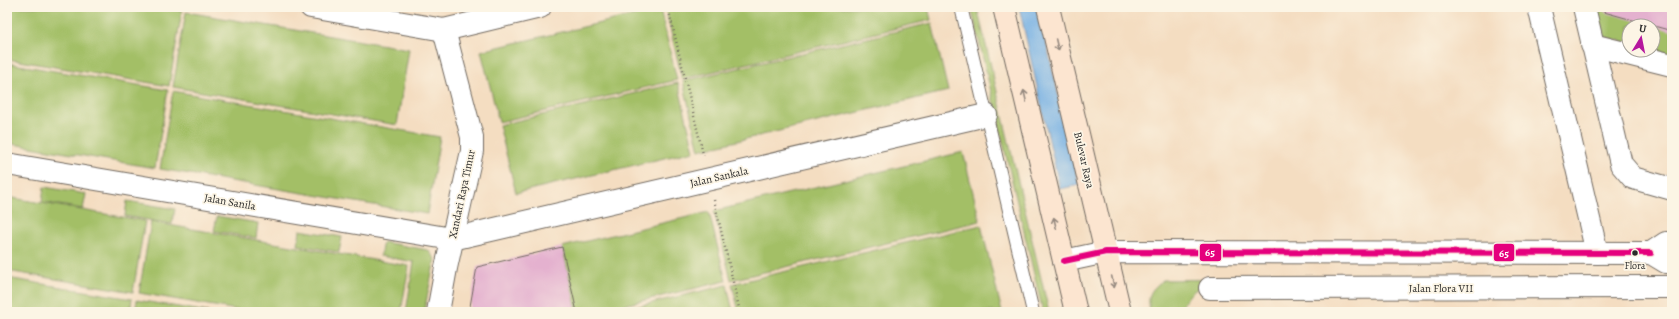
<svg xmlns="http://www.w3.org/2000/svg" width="1679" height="319" font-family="Alegreya,serif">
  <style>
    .green { fill: #a3bf66; stroke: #677548 }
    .water { fill: #72aee3; stroke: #4e6c87 }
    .building { fill: #e4b1cf }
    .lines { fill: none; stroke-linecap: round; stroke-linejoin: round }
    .lane-casing { stroke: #716960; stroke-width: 14 }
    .street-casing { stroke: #716960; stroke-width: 24 }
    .secondary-casing { stroke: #716960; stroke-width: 24 }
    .path { stroke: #716960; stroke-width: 2.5; stroke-dasharray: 1 3; stroke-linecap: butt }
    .lane { stroke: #fff; stroke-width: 12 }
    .street { stroke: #fff; stroke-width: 22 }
    .secondary { stroke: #fce5d0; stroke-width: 22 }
    .bus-1-casing { stroke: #fcf5e5; stroke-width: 9 }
    .bus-1 { stroke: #e5007d; stroke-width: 6 }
    .oneway { stroke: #94887e }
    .bus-dot { fill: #2b2b2b; stroke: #fcf5e5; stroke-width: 1.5 }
    .labels { text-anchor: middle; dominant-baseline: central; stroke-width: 3.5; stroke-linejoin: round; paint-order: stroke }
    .bus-label { font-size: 10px; fill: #2b2b2b; stroke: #fcf5e5 }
    .street-label { font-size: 11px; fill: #2b2b2b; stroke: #fcf5e5 }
    .line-badge { stroke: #fcf5e5; stroke-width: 1.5 }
    .badge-label { font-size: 11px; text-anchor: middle; font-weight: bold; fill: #fff }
  </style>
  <rect width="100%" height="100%" fill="#fcf5e5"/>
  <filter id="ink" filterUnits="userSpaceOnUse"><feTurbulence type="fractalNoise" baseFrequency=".025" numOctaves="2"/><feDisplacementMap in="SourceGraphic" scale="8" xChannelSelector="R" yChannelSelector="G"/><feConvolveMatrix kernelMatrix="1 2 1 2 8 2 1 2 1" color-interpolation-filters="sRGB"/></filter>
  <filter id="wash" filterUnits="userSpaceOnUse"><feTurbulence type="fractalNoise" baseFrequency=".012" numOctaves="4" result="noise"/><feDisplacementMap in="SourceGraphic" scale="16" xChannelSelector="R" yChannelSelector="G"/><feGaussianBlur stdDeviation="0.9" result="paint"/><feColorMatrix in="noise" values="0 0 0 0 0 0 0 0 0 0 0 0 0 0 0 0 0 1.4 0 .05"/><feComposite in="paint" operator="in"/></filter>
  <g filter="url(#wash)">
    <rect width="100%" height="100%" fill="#f4ddc1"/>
    <!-- green -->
    <g class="green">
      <polygon points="7,7 160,7 182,11 169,86 7,59"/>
      <polygon points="665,7 928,7 931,20 682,79"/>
      <polygon points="971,7 977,7 1049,312 1043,312"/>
      <polygon points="1594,7 1672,7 1672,54 1653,50 1653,26 1629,26 1629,43 1601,36"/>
      <polygon points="660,9 677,80 499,122 481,51"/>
      <polygon points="186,12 409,49 397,125 173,87"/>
      <polygon points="932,23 948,91 699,150 683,81"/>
      <polygon points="7,63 168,90 155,168 7,143"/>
      <polygon points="678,83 694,151 516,193 499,125"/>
      <polygon points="173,91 440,137 427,214 160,169"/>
      <polygon points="963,152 980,221 731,280 714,211"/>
      <polygon points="44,187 86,194 83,209 42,202"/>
      <polygon points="7,197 145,221 133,292 7,271"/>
      <polygon points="127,201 175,209 172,224 125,216"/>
      <polygon points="709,212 726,281 594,312 577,312 562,247"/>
      <polygon points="217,216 258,223 256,238 214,231"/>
      <polygon points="151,222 409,266 401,312 249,312 139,293"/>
      <polygon points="981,225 1002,312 739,312 732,284"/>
      <polygon points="300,230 342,237 339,252 298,245"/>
      <polygon points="383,242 428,250 435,259 424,312 406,312 414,262 380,256"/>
      <polygon points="7,278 132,299 130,312 7,312"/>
      <path d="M1225,279C1202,285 1189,288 1180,312H1150C1147,294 1150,291 1163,280Z"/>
      <polygon points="727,285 733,312 614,312"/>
      <polygon points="137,300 208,312 135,312"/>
    </g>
    <!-- water -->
    <polygon class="water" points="1019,7 1038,7 1079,185 1060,189"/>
    <g id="blocks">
      <!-- building -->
      <g class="building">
        <polygon points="1605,7 1672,7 1672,31 1604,12"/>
        <polygon points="562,247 577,312 469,312 477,267"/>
      </g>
    </g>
  </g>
  <g filter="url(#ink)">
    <use href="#blocks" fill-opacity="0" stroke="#716960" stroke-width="1"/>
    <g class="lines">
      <defs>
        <polyline id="lane" points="961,7 1033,312"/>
        <g id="street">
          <polyline points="311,7 444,30 540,7"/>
          <polyline points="1539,7 1597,253"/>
          <polyline points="1584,7 1621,164 1633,178 1672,189"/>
          <polyline points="1592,45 1672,65"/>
          <polyline points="7,164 452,239 986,115"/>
          <polyline points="1672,243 1666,243 1651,253 1666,262 1672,262"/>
          <polyline points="1064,261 1106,252 1651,253"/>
          <polyline points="1210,288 1672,287"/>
          <polyline points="438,312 446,268 472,151 472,137 444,30"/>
        </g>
        <g id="secondary">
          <polyline points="1004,7 1076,312"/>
          <polyline points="1048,7 1120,312"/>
        </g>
      </defs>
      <!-- lane casing -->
      <use href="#lane" class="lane-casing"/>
      <!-- street casing -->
      <use href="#street" class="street-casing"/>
      <!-- secondary casing -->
      <use href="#secondary" class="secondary-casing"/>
      <!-- path -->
      <g class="path">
        <polyline points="668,7 704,158"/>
        <polyline points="714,200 740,312"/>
      </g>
      <!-- lane -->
      <use href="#lane" class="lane"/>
      <!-- street -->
      <use href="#street" class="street"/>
      <!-- secondary -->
      <use href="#secondary" class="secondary"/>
      <defs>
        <polyline id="bus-1" points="1064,261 1106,252 1651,253"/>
      </defs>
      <!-- bus-1 casing -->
      <use href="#bus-1" class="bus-1-casing"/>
      <!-- bus-1 -->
      <use href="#bus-1" class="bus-1"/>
    </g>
    <!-- one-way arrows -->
    <defs><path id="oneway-shaft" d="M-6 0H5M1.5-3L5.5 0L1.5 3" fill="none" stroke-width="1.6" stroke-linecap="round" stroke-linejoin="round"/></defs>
    <g class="oneway">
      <use href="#oneway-shaft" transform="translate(1057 45) rotate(77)"/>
      <use href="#oneway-shaft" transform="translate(1025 96) rotate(-103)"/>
      <use href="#oneway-shaft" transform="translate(1055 223) rotate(-103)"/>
      <use href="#oneway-shaft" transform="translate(1113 282) rotate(77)"/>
    </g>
  </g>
  <!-- markers -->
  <circle class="bus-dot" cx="1635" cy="253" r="3.5"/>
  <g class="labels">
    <!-- bus labels -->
    <g class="bus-label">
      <text x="1635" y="265">Flora</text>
    </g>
    <!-- street labels -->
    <g class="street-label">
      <text transform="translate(1084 160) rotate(77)">Bulevar Raya</text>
      <text transform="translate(719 177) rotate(-13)">Jalan Sankala</text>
      <text transform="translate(462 194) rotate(-78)">Xandari Raya Timur</text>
      <text transform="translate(230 202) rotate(10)">Jalan Sanila</text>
      <text x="1441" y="288">Jalan Flora VII</text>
    </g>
  </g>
  <g class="line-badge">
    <rect x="1199" y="243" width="23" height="19" rx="4" fill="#e5007d"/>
    <rect x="1493" y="243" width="22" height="19" rx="4" fill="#e5007d"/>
  </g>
  <g class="badge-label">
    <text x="1210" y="256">65</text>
    <text x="1504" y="257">65</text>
  </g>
  <!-- margin -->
  <rect width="1679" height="319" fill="none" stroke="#fcf5e5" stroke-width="24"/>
  <!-- north arrow -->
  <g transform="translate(1641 38) rotate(10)"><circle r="19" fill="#fcf5e5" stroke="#a8a49b"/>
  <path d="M0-3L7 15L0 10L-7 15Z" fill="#b5179e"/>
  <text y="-6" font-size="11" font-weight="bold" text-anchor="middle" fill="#2b2b2b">U</text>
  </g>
</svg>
